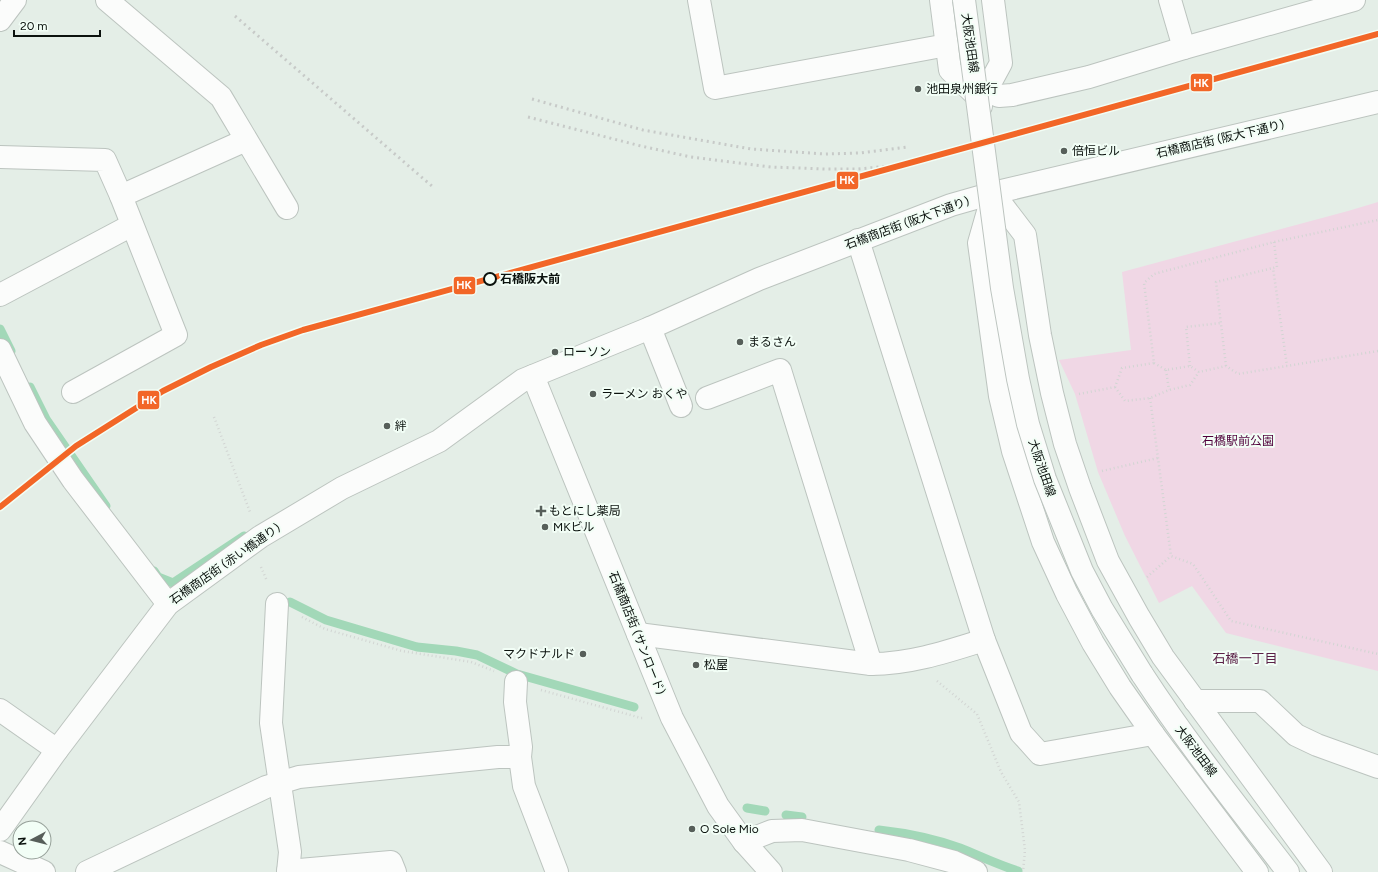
<svg xmlns="http://www.w3.org/2000/svg" width="1378" height="872" font-family="Figtree,'Noto Sans JP',sans-serif">
  <style>
    .green { fill: #f0d7e5 }
    .lines { fill: none; stroke-linecap: round; stroke-linejoin: round }
    .stream { stroke: #a2d8b8; stroke-width: 9 }
    .minor-casing { stroke: #bcc4bf; stroke-width: 24 }
    .major-casing { stroke: #bcc4bf; stroke-width: 24 }
    .path { stroke: #d2d5d3; stroke-width: 2.5; stroke-dasharray: 1 3; stroke-linecap: butt }
    .minor { stroke: #fbfcfb; stroke-width: 22 }
    .major { stroke: #fbfcfb; stroke-width: 22 }
    .rail { stroke: #c7cac8; stroke-width: 3; stroke-dasharray: 2 4; stroke-linecap: butt }
    .major-bridge-casing { stroke: #bcc4bf; stroke-width: 24; stroke-linecap: butt }
    .major-bridge { stroke: #fbfcfb; stroke-width: 22 }
    .rail-1-casing { stroke: #f2fef6; stroke-width: 9 }
    .rail-1 { stroke: #f26627; stroke-width: 6 }
    .poi-dot { fill: #575f5a; stroke: #f2fef6; stroke-width: 1.5 }
    .stop-dot { fill: #f2fef6; stroke: #0b120e; stroke-width: 2 }
    .labels { text-anchor: middle; dominant-baseline: central; stroke-width: 4; stroke-linejoin: round; paint-order: stroke }
    .street-label { font-size: 12px; fill: #0b120e; stroke: #f2fef6 }
    .poi-label { font-size: 12px; fill: #0b120e; stroke: #f2fef6; text-anchor: start }
    .stop-label { font-size: 12px; font-weight: bold; fill: #0b120e; stroke: #f2fef6; text-anchor: start }
    .park-label { font-size: 12px; fill: #50003b; stroke: #f2fef6 }
    .neighbourhood-label { font-size: 13px; fill: #5b2047; stroke: #f2fef6 }
    .line-badge { stroke: #f2fef6; stroke-width: 1.5 }
    .badge-label { font-size: 11px; text-anchor: middle; font-weight: bold; fill: #fff }
  </style>
  <rect width="100%" height="100%" fill="#e4eee7"/>
  <!-- green -->
  <polygon class="green" points="1378,202 1378,671 1226,633 1192,586 1159,603 1125,536 1098,472 1075,394 1059,360 1131,350 1122,272 1348,211"/>
  <g class="lines">
    <!-- stream -->
    <g class="stream">
      <polyline points="0,329 11,351"/>
      <polyline points="30,387 46,419 106,506"/>
      <polyline points="154,571 158,577 173,583 244,536"/>
      <polyline points="290,602 326,620 417,647 456,651 477,655 517,674 634,707"/>
      <polyline points="747,808 765,811"/>
      <polyline points="786,815 802,817"/>
      <path d="M879,830C906,833 935,839 960,848C980,856 998,865 1018,871"/>
    </g>
    <defs>
      <g id="minor">
        <polyline points="107,0 221,97 287,208"/>
        <polyline points="699,0 715,88 947,45"/>
        <polyline points="941,0 950,70 981,100 981,106"/>
        <polyline points="1170,0 1184,48"/>
        <polyline points="0,20 15,0"/>
        <polyline points="986,91 999,96 1012,95 1089,77 1184,48 1354,0"/>
        <polyline points="981,100 1001,63 993,0"/>
        <polyline points="0,157 105,160 121,196 176,335 73,392"/>
        <polyline points="993,193 1025,235 1040,335 1052,393 1065,444 1080,488 1108,561 1139,617 1163,657 1321,872"/>
        <polyline points="121,196 246,140"/>
        <polyline points="991,201 979,243 1000,396 1013,451 1043,542 1067,594 1093,643 1120,687 1153,734 1257,872"/>
        <polyline points="858,240 984,640 1021,733 1040,754 1153,734"/>
        <polyline points="0,295 132,225"/>
        <polyline points="650,328 681,406"/>
        <polyline points="0,350 35,423 73,480 168,604"/>
        <polyline points="533,376 672,718 718,806 744,842 771,872"/>
        <polyline points="707,398 780,370 871,664"/>
        <polyline points="277,604 271,723 290,852 288,872"/>
        <path d="M638,634L871,664C910,664 946,652 984,640"/>
        <polyline points="516,682 515,702 521,747 520,757 524,786 557,872"/>
        <polyline points="1195,701 1260,701 1296,735 1317,745 1378,767"/>
        <polyline points="0,710 57,750"/>
        <polyline points="0,830 57,750 168,604 260,537 342,488 439,441 523,380 650,328 759,279 951,205 993,193 1378,102"/>
        <polyline points="744,842 772,831 802,830 909,850 954,862 976,872"/>
        <polyline points="0,852 44,872"/>
        <polyline points="288,871 391,862 395,872"/>
        <polyline points="87,872 266,787 299,777 498,757 520,757"/>
      </g>
      <path id="major" d="M1142,674C1187,743 1238,807 1288,872"/>
    </defs>
    <!-- minor casing -->
    <use href="#minor" class="minor-casing"/>
    <!-- major casing -->
    <use href="#major" class="major-casing"/>
    <!-- path -->
    <g class="path">
      <polyline points="1274,242 1277,267 1273,268 1287,366"/>
      <polyline points="1154,363 1166,370 1190,366 1199,372 1226,366 1238,374 1378,351"/>
      <polyline points="1190,366 1186,327 1221,323"/>
      <polyline points="1226,366 1216,282 1273,268"/>
      <polyline points="1166,370 1169,390"/>
      <polyline points="1115,387 1125,401 1150,398 1169,390 1190,385 1199,372"/>
      <polyline points="1079,394 1115,387 1122,368 1154,363 1144,283 1154,274 1274,242 1378,220"/>
      <polyline points="1150,398 1171,556 1193,564 1231,621 1378,654"/>
      <polyline points="214,417 250,512"/>
      <polyline points="1102,471 1158,458"/>
      <polyline points="261,567 267,581"/>
      <polyline points="1147,577 1171,556"/>
      <polyline points="302,617 325,629 402,651 471,662 494,671"/>
      <polyline points="937,681 977,714 1001,772 1019,802 1025,850 1023,872"/>
      <polyline points="541,690 641,718 644,718"/>
    </g>
    <!-- minor -->
    <use href="#minor" class="minor"/>
    <!-- major -->
    <use href="#major" class="major"/>
    <!-- rail -->
    <g class="rail">
      <polyline points="235,16 433,187"/>
      <polyline points="532,99 643,130 751,149 825,154 860,153 908,147"/>
      <polyline points="528,117 641,146 691,157 771,167 825,169 858,169 901,165"/>
    </g>
    <defs>
      <polyline id="major-bridge" points="964,0 1002,288 1018,379 1028,424 1045,479 1082,571 1102,609 1142,674"/>
    </defs>
    <!-- major-bridge casing -->
    <use href="#major-bridge" class="major-bridge-casing"/>
    <!-- major-bridge -->
    <use href="#major-bridge" class="major-bridge"/>
    <defs>
      <polyline id="rail-1" points="0,507 76,446 163,391 211,367 261,345 303,330 1378,34"/>
    </defs>
    <!-- rail-1 casing -->
    <use href="#rail-1" class="rail-1-casing"/>
    <!-- rail-1 -->
    <use href="#rail-1" class="rail-1"/>
  </g>
  <!-- markers -->
  <g class="poi-dot">
    <circle cx="918" cy="89" r="4"/>
    <circle cx="1064" cy="151" r="4"/>
    <circle cx="740" cy="342" r="4"/>
    <circle cx="555" cy="352" r="4"/>
    <circle cx="593" cy="394" r="4"/>
    <circle cx="387" cy="426" r="4"/>
    <path d="M539 505h4v4h4v4h-4v4h-4v-4h-4v-4h4z"/>
    <circle cx="545" cy="527" r="4"/>
    <circle cx="583" cy="654" r="4"/>
    <circle cx="696" cy="665" r="4"/>
    <circle cx="692" cy="829" r="4"/>
  </g>
  <circle class="stop-dot" cx="490" cy="279" r="6"/>
  <g class="labels">
    <!-- street labels -->
    <g class="street-label">
      <text transform="translate(970 43) rotate(82)">大阪池田線</text>
      <text transform="translate(1220 139) rotate(-13)">石橋商店街 (阪大下通り)</text>
      <text transform="translate(907 223) rotate(-20)">石橋商店街 (阪大下通り)</text>
      <text transform="translate(1042 468) rotate(71)">大阪池田線</text>
      <text transform="translate(225 564) rotate(-35)">石橋商店街 (赤い橋通り)</text>
      <text transform="translate(637 633) rotate(68)">石橋商店街 (サンロード)</text>
      <text transform="translate(1196 751) rotate(53)">大阪池田線</text>
    </g>
    <!-- poi labels -->
    <g class="poi-label">
      <text x="926" y="89">池田泉州銀行</text>
      <text x="1072" y="151">倍恒ビル</text>
      <text x="748" y="342">まるさん</text>
      <text x="563" y="352">ローソン</text>
      <text x="601" y="394">ラーメン おくや</text>
      <text x="395" y="426">絆</text>
      <text x="549" y="511">もとにし薬局</text>
      <text x="553" y="527">MKビル</text>
      <text x="575" y="654" text-anchor="end">マクドナルド</text>
      <text x="704" y="665">松屋</text>
      <text x="700" y="829">O Sole Mio</text>
    </g>
    <!-- stop labels -->
    <g class="stop-label">
      <text x="500" y="279">石橋阪大前</text>
    </g>
    <!-- park labels -->
    <g class="park-label">
      <text x="1238" y="441">石橋駅前公園</text>
    </g>
    <!-- neighbourhood labels -->
    <g class="neighbourhood-label">
      <text x="1245" y="658">石橋一丁目</text>
    </g>
  </g>
  <g class="line-badge">
    <rect x="1190" y="73" width="23" height="19" rx="4" fill="#f26627"/>
    <rect x="836" y="171" width="23" height="19" rx="4" fill="#f26627"/>
    <rect x="453" y="276" width="23" height="19" rx="4" fill="#f26627"/>
    <rect x="137" y="390" width="23" height="20" rx="4" fill="#f26627"/>
  </g>
  <g class="badge-label">
    <text x="1201" y="87">HK</text>
    <text x="847" y="184">HK</text>
    <text x="464" y="289">HK</text>
    <text x="149" y="404">HK</text>
  </g>
  <!-- north arrow -->
  <g transform="translate(32 840) rotate(263)"><circle r="19" fill="#f2fef6" stroke="#96a099"/>
  <path d="M0-3L7 15L0 10L-7 15Z" fill="#575f5a"/>
  <text y="-6" font-size="11" font-weight="bold" text-anchor="middle" fill="#0b120e">N</text>
  </g>
  <!-- scale -->
  <path d="M14 30v6h86v-6" fill="none" stroke="#0b120e" stroke-width="2"/>
  <text x="20" y="30" font-size="12" fill="#0b120e" stroke="#f2fef6" stroke-width="3" paint-order="stroke">20 m</text>
</svg>
